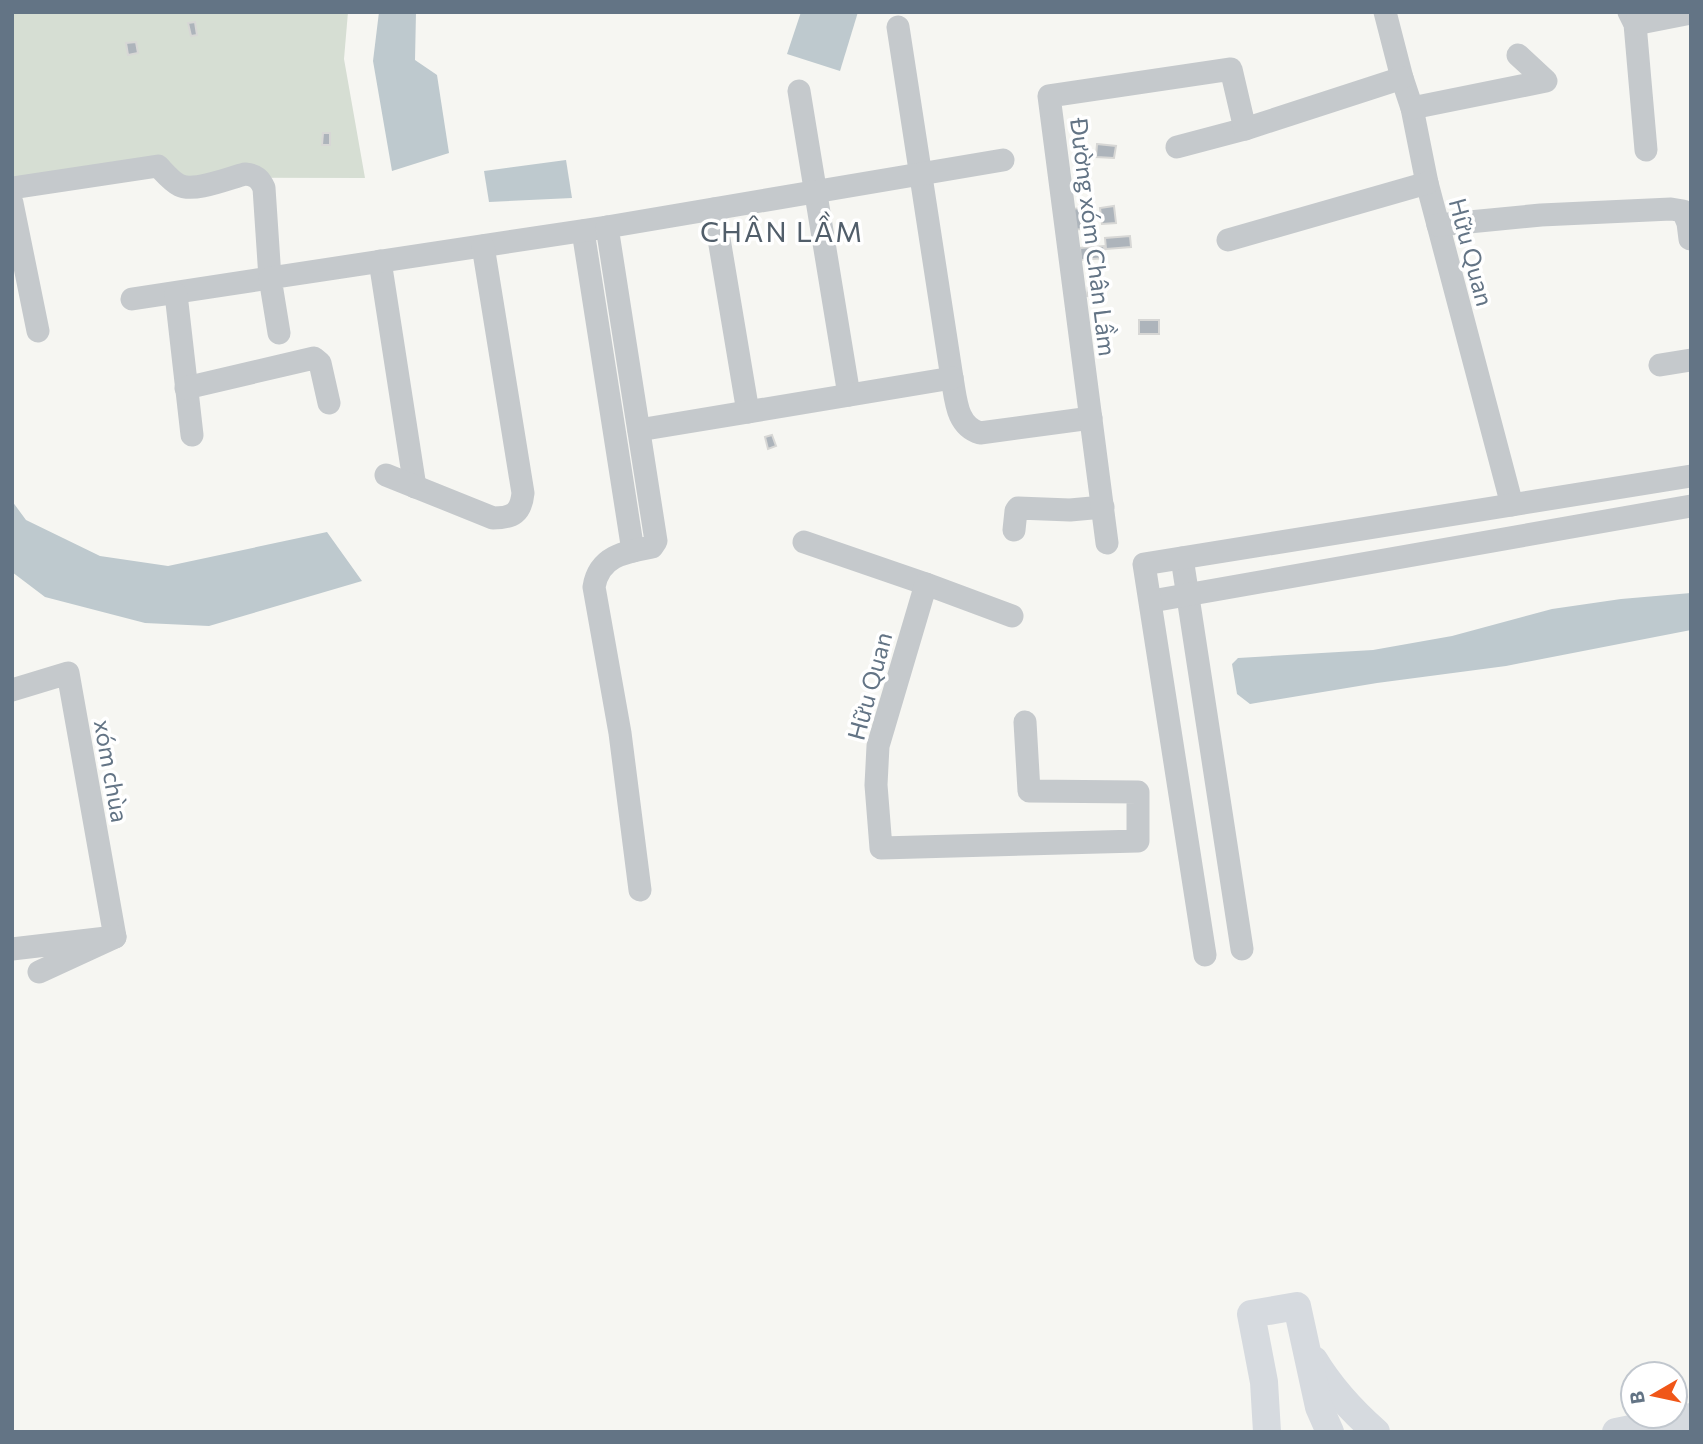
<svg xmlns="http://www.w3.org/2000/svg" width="1703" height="1444" font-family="Commissioner,sans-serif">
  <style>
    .green { fill: #d6ded3 }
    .water { fill: #bec9ce }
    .building { fill: #adb4bb; stroke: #d7d7d5; stroke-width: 2 }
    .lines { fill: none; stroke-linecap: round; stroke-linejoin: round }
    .minor { stroke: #c5c9cc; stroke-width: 23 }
    .major { stroke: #d6dadf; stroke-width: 28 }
    .labels { text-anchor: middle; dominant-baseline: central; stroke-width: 7; stroke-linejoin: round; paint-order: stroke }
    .street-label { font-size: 24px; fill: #637485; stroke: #fff }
    .quarter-label { font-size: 28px; letter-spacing: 2px; fill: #515e6a; stroke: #fff }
  </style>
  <rect width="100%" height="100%" fill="#f6f6f2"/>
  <!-- green -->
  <polygon class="green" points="12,12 348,12 344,59 365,178 12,177"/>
  <!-- water -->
  <g class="water">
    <polygon points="379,12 416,12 415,60 437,75 449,153 392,171 373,61"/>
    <polygon points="801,12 858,12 840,71 787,54"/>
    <polygon points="566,160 572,198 489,202 484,171"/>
    <polygon points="12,501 26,520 100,556 168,566 327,532 362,581 209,626 145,623 45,597 12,572"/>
    <polygon points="1691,593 1691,630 1506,666 1377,683 1250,704 1237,694 1232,664 1238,658 1373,650 1452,636 1552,609 1621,599"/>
  </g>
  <!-- building -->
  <g class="building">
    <polygon points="195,22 197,35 191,36 188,23"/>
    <polygon points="136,42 138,53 128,55 126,43"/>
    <polygon points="323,133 330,133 330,145 322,145"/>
    <polygon points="1097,144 1116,146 1114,158 1096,157"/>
    <polygon points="1114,206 1116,223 1102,224 1100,208"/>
    <polygon points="1080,208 1082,229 1074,230 1072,209"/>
    <polygon points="1130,236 1131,247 1106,249 1105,238"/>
    <polygon points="1104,246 1105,258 1081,260 1080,248"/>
    <polygon points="1089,275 1103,276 1102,297 1087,296"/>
    <rect x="1139" y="320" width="20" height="14"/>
    <polygon points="772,435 776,446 768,449 765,437"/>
  </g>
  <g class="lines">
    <!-- minor -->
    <g class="minor">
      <polyline points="1385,12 1402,78 1412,108 1427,183 1512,505"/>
      <polyline points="1629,12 1635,24 1646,150"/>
      <polyline points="1635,24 1691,13"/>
      <path d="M898,27L952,378C956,399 956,426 980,433L1091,418"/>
      <polyline points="799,91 849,395"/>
      <polyline points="1412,108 1546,81 1518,55"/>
      <polyline points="1177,147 1245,129"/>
      <path d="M12,188L158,166C164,172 171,181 179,185C194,193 229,178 245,174C256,175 260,179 264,188L270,278L132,299"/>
      <polyline points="12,203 38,331"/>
      <polyline points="714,209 748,412"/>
      <polyline points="1438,225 1541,215 1671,209 1683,211 1688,223 1690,239"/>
      <polyline points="583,231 633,551"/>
      <polyline points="1228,240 1427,183"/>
      <polyline points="380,261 415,487"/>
      <polyline points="176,294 192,435"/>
      <polyline points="279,333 270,278 607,227"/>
      <polyline points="1660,365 1691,360"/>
      <polyline points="186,388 314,358 320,363 329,403"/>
      <polyline points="639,430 952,378"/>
      <path d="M386,475L493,518C513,518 521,513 523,493L483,246"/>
      <polyline points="1014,530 1016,511 1018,508 1070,510 1103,507"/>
      <polyline points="804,542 926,584"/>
      <polyline points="1107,543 1049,96 1231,69 1245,129 1402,78"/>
      <polyline points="1182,558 1242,949"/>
      <polyline points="1152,601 1691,506"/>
      <polyline points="1012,616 926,584 878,746 876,785 881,848 1138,841 1138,792 1029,791 1025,722"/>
      <polyline points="12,690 68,673 115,937"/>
      <path d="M640,890L620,733L594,587C599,556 625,552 652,547L656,541L607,227L1003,160"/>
      <polyline points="12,949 115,937 39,972"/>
      <polyline points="1205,955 1144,564 1691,476"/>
    </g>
    <!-- major -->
    <g class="major">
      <path d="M1314,1360C1331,1388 1351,1410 1376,1432"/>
      <polyline points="1267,1432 1264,1382 1251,1314 1297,1306 1319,1407 1330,1432"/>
      <polyline points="1616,1432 1691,1417"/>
    </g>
  </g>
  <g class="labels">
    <!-- street labels -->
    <g class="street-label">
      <text transform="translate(1094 237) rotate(83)">Đường xóm Chân Lầm</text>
      <text transform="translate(1472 252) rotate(75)">Hữu Quan</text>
      <text transform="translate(869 686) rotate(-75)">Hữu Quan</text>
      <text transform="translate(112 771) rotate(80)">xóm chùa</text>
    </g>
    <!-- quarter labels -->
    <g class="quarter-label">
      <text x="782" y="231">CHÂN LẦM</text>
    </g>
  </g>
  <!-- border -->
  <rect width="1703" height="1444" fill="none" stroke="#637485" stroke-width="28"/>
  <!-- north arrow -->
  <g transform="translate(1654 1395) rotate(261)"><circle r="33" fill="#ffffff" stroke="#c1c7ce" stroke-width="2"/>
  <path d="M0-5L12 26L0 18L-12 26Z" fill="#f05618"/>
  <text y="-10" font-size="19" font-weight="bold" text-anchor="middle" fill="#637485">B</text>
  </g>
</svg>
